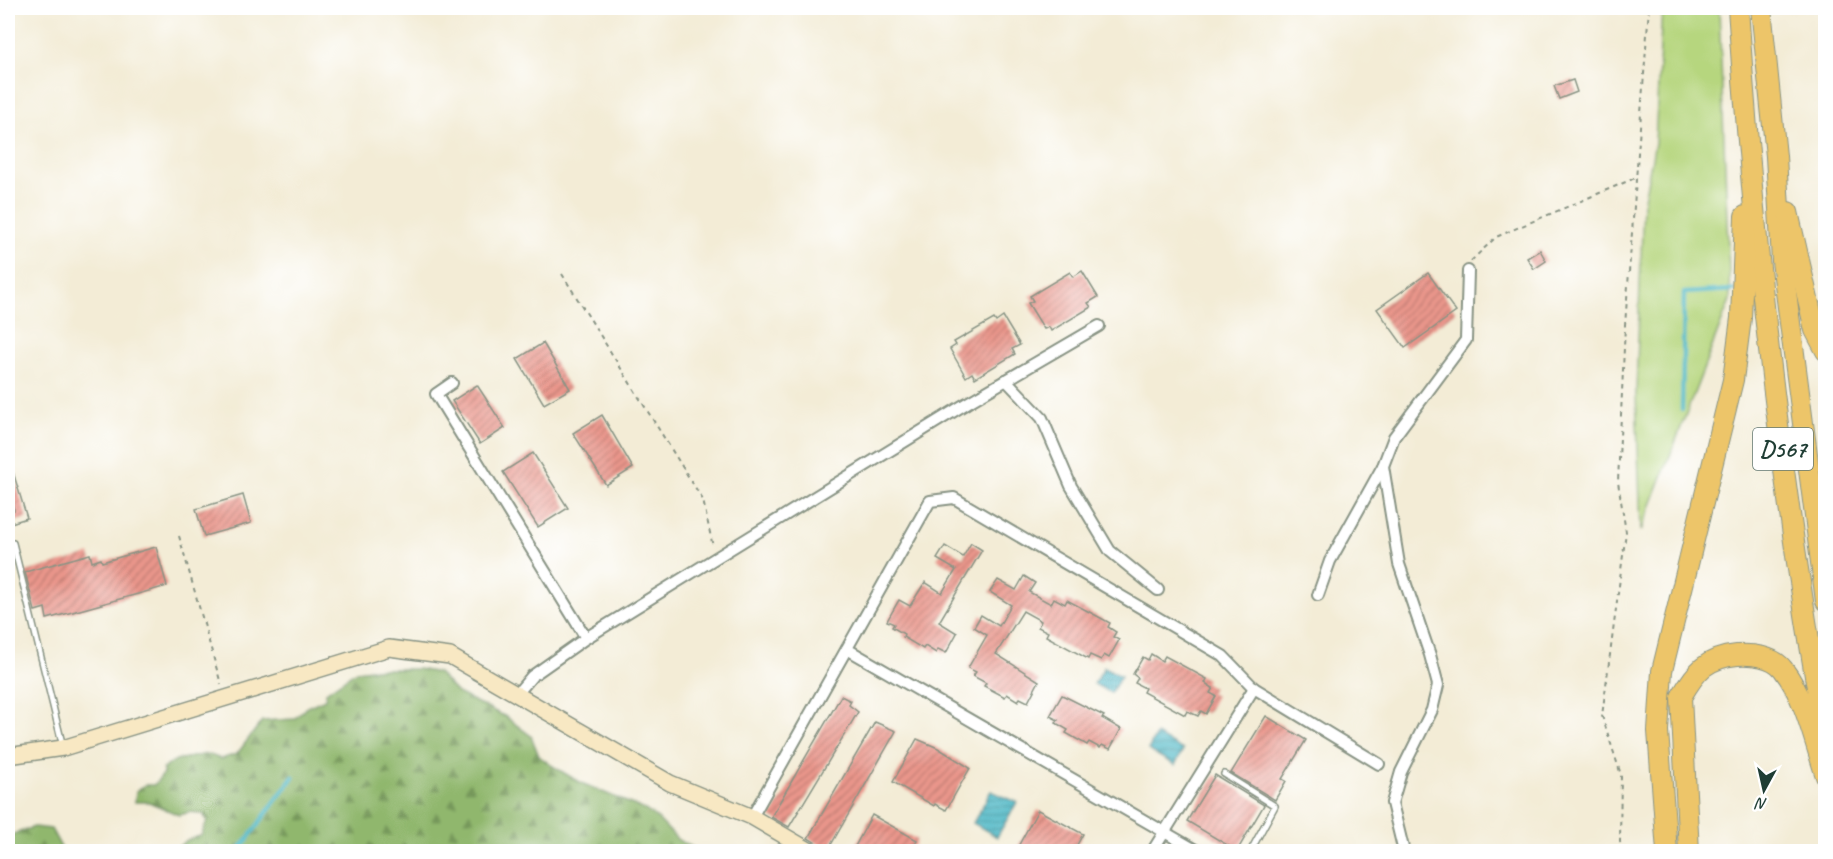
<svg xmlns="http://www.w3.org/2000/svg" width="1833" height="859" font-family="Caveat,sans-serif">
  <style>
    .green { fill: #b6d67e; stroke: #6a8a59; stroke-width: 1.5 }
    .forest { fill: url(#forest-firs); stroke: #587a50; stroke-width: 1.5 }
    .water { fill: url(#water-rules); stroke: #347a7c; stroke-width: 1.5 }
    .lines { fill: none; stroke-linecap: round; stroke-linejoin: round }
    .stream { stroke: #49b6c4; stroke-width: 4.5 }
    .building { fill: url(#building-hatch) }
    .lane-casing { stroke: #899485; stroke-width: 8 }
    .street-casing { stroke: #899485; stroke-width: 14 }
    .secondary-casing { stroke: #899485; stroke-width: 18 }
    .highway-casing { stroke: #899485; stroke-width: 22 }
    .path { stroke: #899485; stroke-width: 2; stroke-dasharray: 4.5 4.5; stroke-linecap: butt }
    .lane { stroke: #fff; stroke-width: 5 }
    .street { stroke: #fff; stroke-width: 10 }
    .secondary { stroke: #f8e8c3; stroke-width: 15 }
    .highway { stroke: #edc569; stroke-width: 20 }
    .labels { text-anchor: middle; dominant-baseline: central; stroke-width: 5; stroke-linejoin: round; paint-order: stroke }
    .shield { fill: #fff; stroke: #627771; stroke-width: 1.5 }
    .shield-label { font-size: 24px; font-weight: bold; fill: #1f3d34 }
  </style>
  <defs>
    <pattern id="forest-firs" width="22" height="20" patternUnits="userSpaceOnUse" patternTransform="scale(1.5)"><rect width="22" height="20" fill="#90b76d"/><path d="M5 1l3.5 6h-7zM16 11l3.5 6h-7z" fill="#75965a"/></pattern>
    <pattern id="water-rules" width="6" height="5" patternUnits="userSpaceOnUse" patternTransform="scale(1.5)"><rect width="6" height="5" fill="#49b6c4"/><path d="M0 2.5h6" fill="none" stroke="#3c95a0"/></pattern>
    <pattern id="building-hatch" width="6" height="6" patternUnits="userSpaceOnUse" patternTransform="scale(1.5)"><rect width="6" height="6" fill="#ea968b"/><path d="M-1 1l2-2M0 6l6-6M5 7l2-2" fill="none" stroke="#bd7c72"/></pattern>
  </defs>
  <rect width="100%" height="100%" fill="#fff"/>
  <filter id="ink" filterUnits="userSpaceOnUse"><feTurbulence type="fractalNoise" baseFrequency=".0167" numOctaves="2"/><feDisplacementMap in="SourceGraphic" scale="12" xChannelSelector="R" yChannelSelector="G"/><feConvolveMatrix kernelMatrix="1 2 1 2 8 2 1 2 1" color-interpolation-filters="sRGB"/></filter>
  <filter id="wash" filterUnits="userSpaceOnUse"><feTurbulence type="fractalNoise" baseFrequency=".008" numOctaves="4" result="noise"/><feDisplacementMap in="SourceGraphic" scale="24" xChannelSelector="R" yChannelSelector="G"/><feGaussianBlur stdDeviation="1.35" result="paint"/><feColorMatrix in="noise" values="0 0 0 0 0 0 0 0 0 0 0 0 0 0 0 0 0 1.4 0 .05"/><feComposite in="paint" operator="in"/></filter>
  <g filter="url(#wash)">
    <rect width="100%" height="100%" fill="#f3ecd6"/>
    <!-- green -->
    <polygon class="green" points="1662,8 1719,8 1730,300 1641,531 1636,393 1643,204 1655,143"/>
    <!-- forest -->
    <g class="forest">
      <polygon points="371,669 418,669 438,673 457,693 506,717 531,736 539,756 551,765 579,782 645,810 657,818 678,840 699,851 173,851 187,840 201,836 207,821 203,814 191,812 179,815 149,802 135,802 136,791 145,785 154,785 163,774 163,769 176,760 207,754 221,759 237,754 262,721 294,719 307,707 325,699 326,692 356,671"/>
      <polygon points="34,827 51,829 63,851 73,851 8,851 8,836"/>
    </g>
    <!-- water -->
    <g class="water">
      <polygon points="1104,667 1121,676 1111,693 1094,684"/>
      <polygon points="1156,735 1183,750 1175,765 1148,750"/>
      <polygon points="991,791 1017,802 997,837 973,823"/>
    </g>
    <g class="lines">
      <!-- stream -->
      <g class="stream">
        <polyline points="1682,410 1684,293 1733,290"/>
        <polyline points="238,852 293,777"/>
      </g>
    </g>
    <g id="blocks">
      <!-- building -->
      <g class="building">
        <polygon points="1573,80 1577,92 1559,99 1554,86"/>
        <polygon points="1540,250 1546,261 1534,269 1527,258"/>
        <polygon points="1082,271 1098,297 1088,303 1091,307 1051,331 1049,327 1044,329 1028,303 1033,301 1030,296 1070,272 1073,277"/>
        <polygon points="1428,273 1456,312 1405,348 1377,309"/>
        <polygon points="1003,317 1020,345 1012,349 1015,354 975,378 972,373 966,377 950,349 956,345 954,342 994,319 996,322"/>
        <polygon points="543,343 570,389 544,404 517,359"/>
        <polygon points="477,385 505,428 480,444 452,401"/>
        <polygon points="602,415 633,468 606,485 573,433"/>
        <polygon points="533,453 568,508 538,527 503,472"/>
        <polygon points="10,462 27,518 11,523 8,512 14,510 8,490 8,463"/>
        <polygon points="243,495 251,523 204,536 196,509"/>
        <polygon points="971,543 982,550 939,622 957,633 946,653 938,649 936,653 925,646 923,649 903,637 904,634 892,627 894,624 887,621 899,600 910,606 925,582 942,593 956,570 937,559 945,546 963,557"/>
        <polygon points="156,547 167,586 47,619 45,608 35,611 25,572 90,554 92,562 101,559 102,562"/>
        <polygon points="1024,576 1035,583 1029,592 1051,604 1054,598 1065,604 1067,600 1097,616 1110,623 1108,627 1116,632 1113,637 1119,640 1109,658 1104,655 1101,660 1090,655 1088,659 1046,636 1048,632 1038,627 1041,621 1023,611 996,654 1039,681 1028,702 1020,698 1018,701 1007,694 1005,697 984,686 986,683 973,676 976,672 968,668 987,635 974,627 981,615 999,626 1011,605 990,592 998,580 1016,590"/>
        <polygon points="1151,654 1162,661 1165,656 1207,679 1205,683 1213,688 1210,693 1216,696 1206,714 1201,711 1198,716 1187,711 1185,715 1143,692 1145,688 1135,683 1138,678 1133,674 1143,657 1148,660"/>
        <polygon points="1062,695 1104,716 1102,718 1121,729 1110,749 1102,745 1100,748 1089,742 1087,745 1066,733 1068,730 1056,723 1058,720 1050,716"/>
        <polygon points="841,696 851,701 849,705 858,712 789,827 771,817"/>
        <polygon points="1266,716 1306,740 1282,779 1286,781 1275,800 1231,773"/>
        <polygon points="875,722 896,731 828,850 808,838"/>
        <polygon points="917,739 938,748 970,768 946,810 935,804 934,806 893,782"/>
        <polygon points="1215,775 1264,805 1237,851 1187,821"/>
        <polygon points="1038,810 1083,834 1073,852 1015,852"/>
        <polygon points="872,815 917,840 911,852 852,852"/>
      </g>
    </g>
  </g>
  <g filter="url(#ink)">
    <use href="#blocks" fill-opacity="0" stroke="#899485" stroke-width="1.5"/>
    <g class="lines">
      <defs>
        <g id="lane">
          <polyline points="13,543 63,747"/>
          <polyline points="1224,774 1275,806 1250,852"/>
        </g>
        <g id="street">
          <polyline points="1006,380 1042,418 1071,486 1110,551 1158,590"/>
          <polyline points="452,383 436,394 586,638"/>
          <polyline points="1383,466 1399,564 1430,655 1438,685 1432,710 1401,772 1392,803 1404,852"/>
          <polyline points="1318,595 1330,561 1383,466 1394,437 1466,340 1468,271"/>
          <polyline points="847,649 1199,852"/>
          <polyline points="516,695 532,676 586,638 967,403 1099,326"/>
          <polyline points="752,817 930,501 954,498 1223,656 1254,688 1379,764"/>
          <polyline points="1152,852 1254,688"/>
        </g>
        <polyline id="secondary" points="8,756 63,748 389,648 450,656 670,783 752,817 812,852"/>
        <g id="highway">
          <path d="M1738,8C1754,253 1783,498 1826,740"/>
          <polyline points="1761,8 1776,156 1782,261 1826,601"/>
          <polyline points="1788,212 1815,330 1826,351"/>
          <polyline points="1667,852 1658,731 1662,671 1733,380 1741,318 1745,216"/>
          <path d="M1689,852L1681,697C1696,671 1706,658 1737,655C1752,654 1773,656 1783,669C1806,699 1814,741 1826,776"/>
        </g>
      </defs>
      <!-- lane casing -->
      <use href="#lane" class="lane-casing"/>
      <!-- street casing -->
      <use href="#street" class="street-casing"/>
      <!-- secondary casing -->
      <use href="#secondary" class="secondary-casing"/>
      <!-- highway casing -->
      <use href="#highway" class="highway-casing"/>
      <!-- path -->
      <g class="path">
        <polyline points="1471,261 1496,237 1635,178"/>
        <polyline points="562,274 703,500 713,547"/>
        <polyline points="179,536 221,684"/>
        <polyline points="1622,852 1620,842 1621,775 1602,716 1626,532 1618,482 1625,325 1649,8"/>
      </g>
      <!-- lane -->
      <use href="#lane" class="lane"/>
      <!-- street -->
      <use href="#street" class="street"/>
      <!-- secondary -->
      <use href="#secondary" class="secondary"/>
      <!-- highway -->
      <use href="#highway" class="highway"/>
    </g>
  </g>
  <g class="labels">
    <!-- shield labels -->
    <rect class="shield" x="1753" y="428" width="60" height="42" rx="4.5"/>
    <g class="shield-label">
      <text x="1783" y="449">D567</text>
    </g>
  </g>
  <!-- margin -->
  <rect width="1833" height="859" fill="none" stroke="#fff" stroke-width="30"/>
  <!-- north arrow -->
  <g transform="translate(1764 790) rotate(188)" stroke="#ffffff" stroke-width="4.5" paint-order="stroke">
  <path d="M0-4.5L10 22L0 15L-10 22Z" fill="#1f3d34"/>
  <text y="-9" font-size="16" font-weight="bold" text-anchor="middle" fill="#1f3d34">N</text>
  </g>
</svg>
